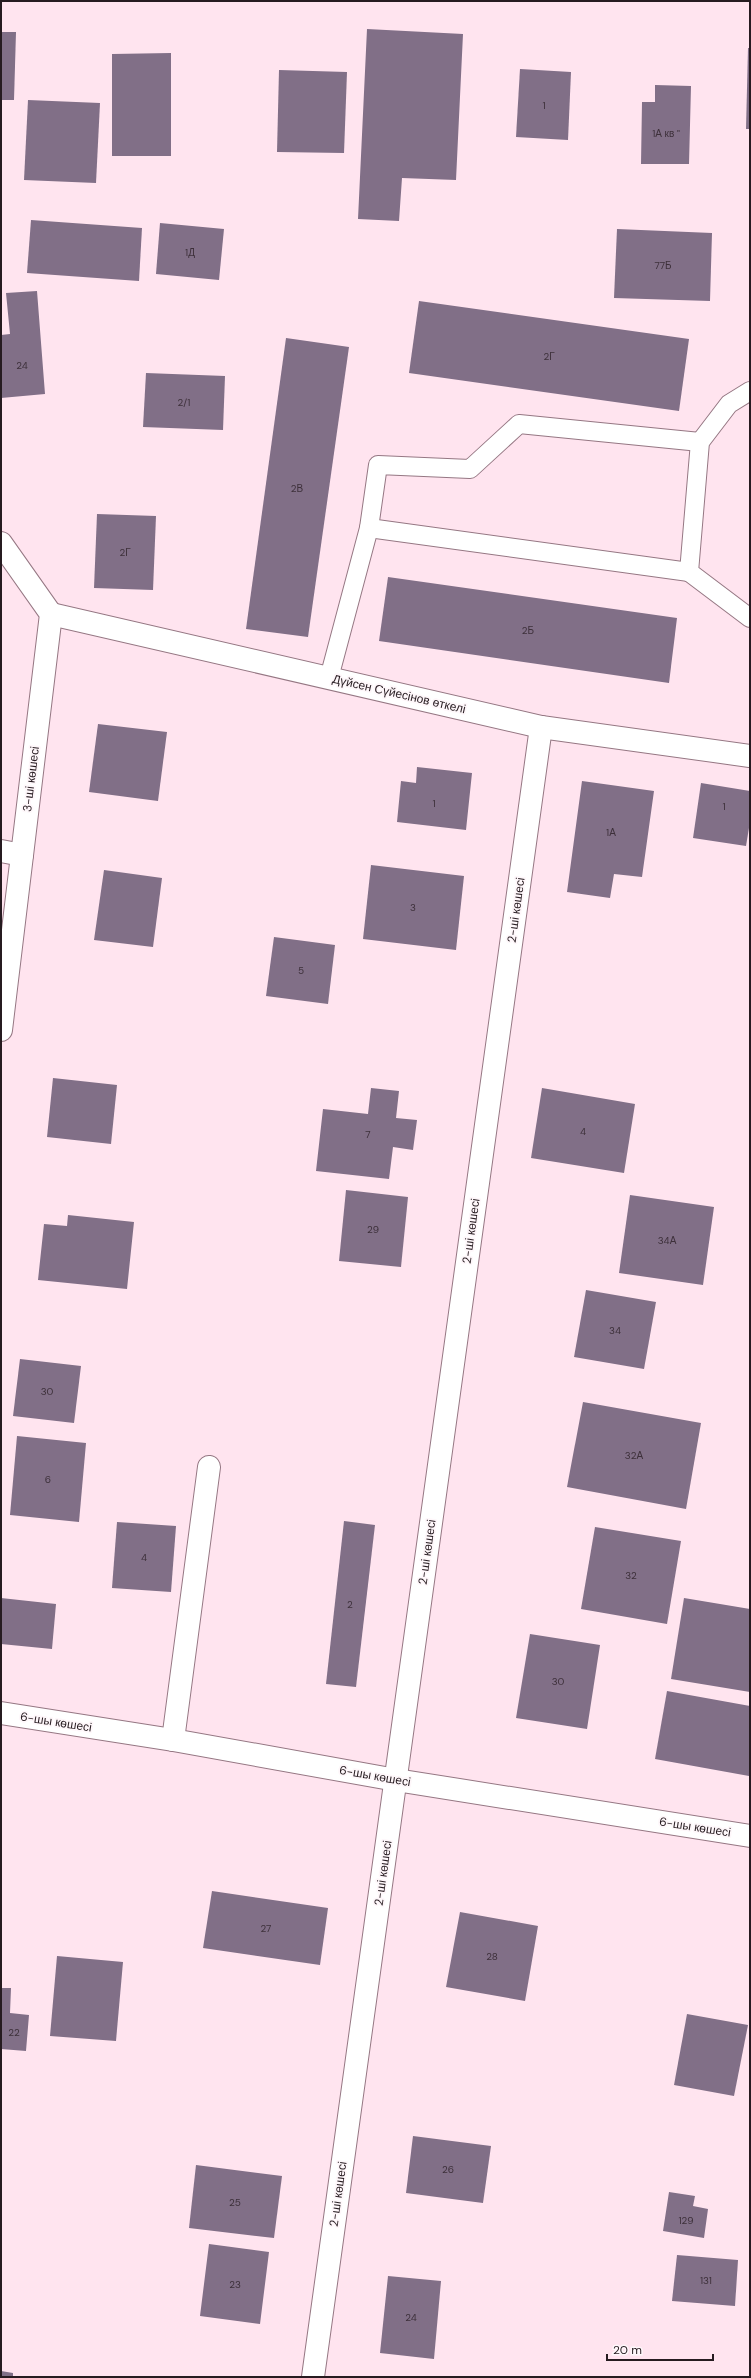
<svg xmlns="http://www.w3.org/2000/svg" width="751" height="2378" font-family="'DM Sans',sans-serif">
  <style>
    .building { fill: #816f87 }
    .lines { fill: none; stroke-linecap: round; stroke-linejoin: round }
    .lane-casing { stroke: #957783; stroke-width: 20 }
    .street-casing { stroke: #957783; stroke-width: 24 }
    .lane { stroke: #fff; stroke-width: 18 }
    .street { stroke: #fff; stroke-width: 22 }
    .labels { text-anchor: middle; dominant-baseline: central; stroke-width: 3.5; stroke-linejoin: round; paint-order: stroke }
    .number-label { font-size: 10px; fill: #3d303a }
    .street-label { font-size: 12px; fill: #261b20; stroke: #fef7fa }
  </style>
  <rect width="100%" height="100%" fill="#ffe4ef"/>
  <!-- building -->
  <g class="building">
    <polygon points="367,29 463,34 456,180 402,178 399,221 358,219"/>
    <polygon points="1,32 16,32 14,100 1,100"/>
    <polygon points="748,48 750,48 750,129 746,129"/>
    <polygon points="171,53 171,156 112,156 112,54"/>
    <polygon points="520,69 571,72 568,140 516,137"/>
    <polygon points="279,70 347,72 344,153 277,152"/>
    <polygon points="655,85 691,86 689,164 641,164 642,102 655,102"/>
    <polygon points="28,100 100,103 96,183 24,180"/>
    <polygon points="31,220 142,228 139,281 27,273"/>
    <polygon points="160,223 224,229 219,280 156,274"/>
    <polygon points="617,229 712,233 710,301 614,298"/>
    <polygon points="37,291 45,394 1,398 1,335 10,334 6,293"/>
    <polygon points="419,301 689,339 679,411 409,373"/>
    <polygon points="286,338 349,347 308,637 246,629"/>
    <polygon points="146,373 225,376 223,430 143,427"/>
    <polygon points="97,514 156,516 153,590 94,588"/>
    <polygon points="388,577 677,618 669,683 379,641"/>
    <polygon points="98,724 167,732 158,801 89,792"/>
    <polygon points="417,767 472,773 466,830 397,822 401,781 416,783"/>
    <polygon points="582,781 654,791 642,877 614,874 610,898 567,892"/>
    <polygon points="701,783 750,791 750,822 746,846 693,838"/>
    <polygon points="371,865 464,876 456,950 363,939"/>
    <polygon points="104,870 162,878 153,947 94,940"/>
    <polygon points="274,937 335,945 328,1004 266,996"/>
    <polygon points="53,1078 117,1085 111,1144 47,1137"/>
    <polygon points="371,1088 399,1091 396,1118 417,1120 413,1150 393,1147 389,1179 316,1171 323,1109 368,1114"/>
    <polygon points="542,1088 635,1104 624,1173 531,1158"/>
    <polygon points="346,1190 408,1197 401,1267 339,1261"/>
    <polygon points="630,1195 714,1207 703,1285 619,1273"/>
    <polygon points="68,1215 134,1222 127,1289 38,1280 44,1224 67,1226"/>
    <polygon points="586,1290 656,1302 644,1369 574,1357"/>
    <polygon points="20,1359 81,1366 74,1423 13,1416"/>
    <polygon points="583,1402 701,1423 686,1509 567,1487"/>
    <polygon points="17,1436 86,1443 79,1522 10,1515"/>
    <polygon points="344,1521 375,1525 356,1687 326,1684"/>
    <polygon points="117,1522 176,1526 171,1592 112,1588"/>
    <polygon points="595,1527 681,1541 667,1624 581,1609"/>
    <polygon points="1,1598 56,1604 52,1649 1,1644"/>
    <polygon points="684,1598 750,1609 750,1692 671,1679"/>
    <polygon points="530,1634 600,1645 587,1729 516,1718"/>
    <polygon points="667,1691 750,1706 749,1776 655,1759"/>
    <polygon points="212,1891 328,1908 320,1965 203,1948"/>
    <polygon points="460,1912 538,1926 525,2001 446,1987"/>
    <polygon points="57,1956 123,1962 116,2041 50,2036"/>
    <polygon points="1,1988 11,1988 10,2013 29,2015 26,2051 1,2049"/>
    <polygon points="687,2014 748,2025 734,2096 674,2085"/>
    <polygon points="413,2136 491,2146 483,2203 406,2193"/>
    <polygon points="196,2165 282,2176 274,2238 189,2228"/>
    <polygon points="669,2192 695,2196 693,2206 708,2209 704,2238 663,2231"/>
    <polygon points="209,2244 269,2252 260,2324 200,2316"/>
    <polygon points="677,2255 738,2260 735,2306 672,2301"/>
    <polygon points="388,2276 441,2281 434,2359 380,2353"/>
    <polygon points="1,2371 13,2373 13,2377 1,2377"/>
  </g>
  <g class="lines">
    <defs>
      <g id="lane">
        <polyline points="750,391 729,404 700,442 689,572 750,618"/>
        <polyline points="689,572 369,528 378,465 470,469 519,424 700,442"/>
        <polyline points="329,678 369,528"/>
      </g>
      <g id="street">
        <polyline points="1,543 51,614 1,1030"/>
        <polyline points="51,614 541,727 750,756"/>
        <polyline points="1,851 22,855"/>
        <polyline points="1,1713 173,1740 396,1780 750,1836"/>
        <polyline points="173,1740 209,1467"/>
        <polyline points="313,2377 541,727"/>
      </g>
    </defs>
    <!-- lane casing -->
    <use href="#lane" class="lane-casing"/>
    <!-- street casing -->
    <use href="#street" class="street-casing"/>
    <!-- lane -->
    <use href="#lane" class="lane"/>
    <!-- street -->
    <use href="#street" class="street"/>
  </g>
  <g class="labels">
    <!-- number labels -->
    <g class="number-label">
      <text x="544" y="105">1</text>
      <text x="666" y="133">1А кв "</text>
      <text x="190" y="252">1Д</text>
      <text x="663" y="265">77Б</text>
      <text x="549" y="356">2Г</text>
      <text x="22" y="365">24</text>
      <text x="184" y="402">2/1</text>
      <text x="297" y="488">2В</text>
      <text x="125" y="552">2Г</text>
      <text x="528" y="630">2Б</text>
      <text x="434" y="803">1</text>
      <text x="724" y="806">1</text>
      <text x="611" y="832">1А</text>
      <text x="413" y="907">3</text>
      <text x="301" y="970">5</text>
      <text x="583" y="1131">4</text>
      <text x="368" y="1134">7</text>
      <text x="373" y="1229">29</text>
      <text x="667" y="1240">34А</text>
      <text x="615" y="1330">34</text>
      <text x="47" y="1391">30</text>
      <text x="634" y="1455">32А</text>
      <text x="48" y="1479">6</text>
      <text x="144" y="1557">4</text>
      <text x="631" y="1575">32</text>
      <text x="350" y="1604">2</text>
      <text x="558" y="1681">30</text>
      <text x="266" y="1928">27</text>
      <text x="492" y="1956">28</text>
      <text x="14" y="2032">22</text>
      <text x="448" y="2169">26</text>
      <text x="235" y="2202">25</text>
      <text x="686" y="2220">129</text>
      <text x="706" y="2280">131</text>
      <text x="235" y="2284">23</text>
      <text x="411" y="2317">24</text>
    </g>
    <!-- street labels -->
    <g class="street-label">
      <text transform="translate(399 694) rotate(13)">Дүйсен Сүйесінов өткелі</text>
      <text transform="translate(31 779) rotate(-83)">3-ші көшесі</text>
      <text transform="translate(516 910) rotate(-82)">2-ші көшесі</text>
      <text transform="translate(471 1231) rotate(-82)">2-ші көшесі</text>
      <text transform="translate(427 1552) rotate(-82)">2-ші көшесі</text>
      <text transform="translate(56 1722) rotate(9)">6-шы көшесі</text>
      <text transform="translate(375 1776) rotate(10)">6-шы көшесі</text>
      <text transform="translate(695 1827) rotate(9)">6-шы көшесі</text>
      <text transform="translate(383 1873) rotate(-82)">2-ші көшесі</text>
      <text transform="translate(338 2194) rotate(-82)">2-ші көшесі</text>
    </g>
  </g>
  <!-- border -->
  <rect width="751" height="2378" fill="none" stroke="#261b20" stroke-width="4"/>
  <!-- scale -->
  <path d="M607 2354v6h106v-6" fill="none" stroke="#261b20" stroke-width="2"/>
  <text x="613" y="2354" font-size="12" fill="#261b20" stroke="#fef7fa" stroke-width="3" paint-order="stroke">20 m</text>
</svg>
